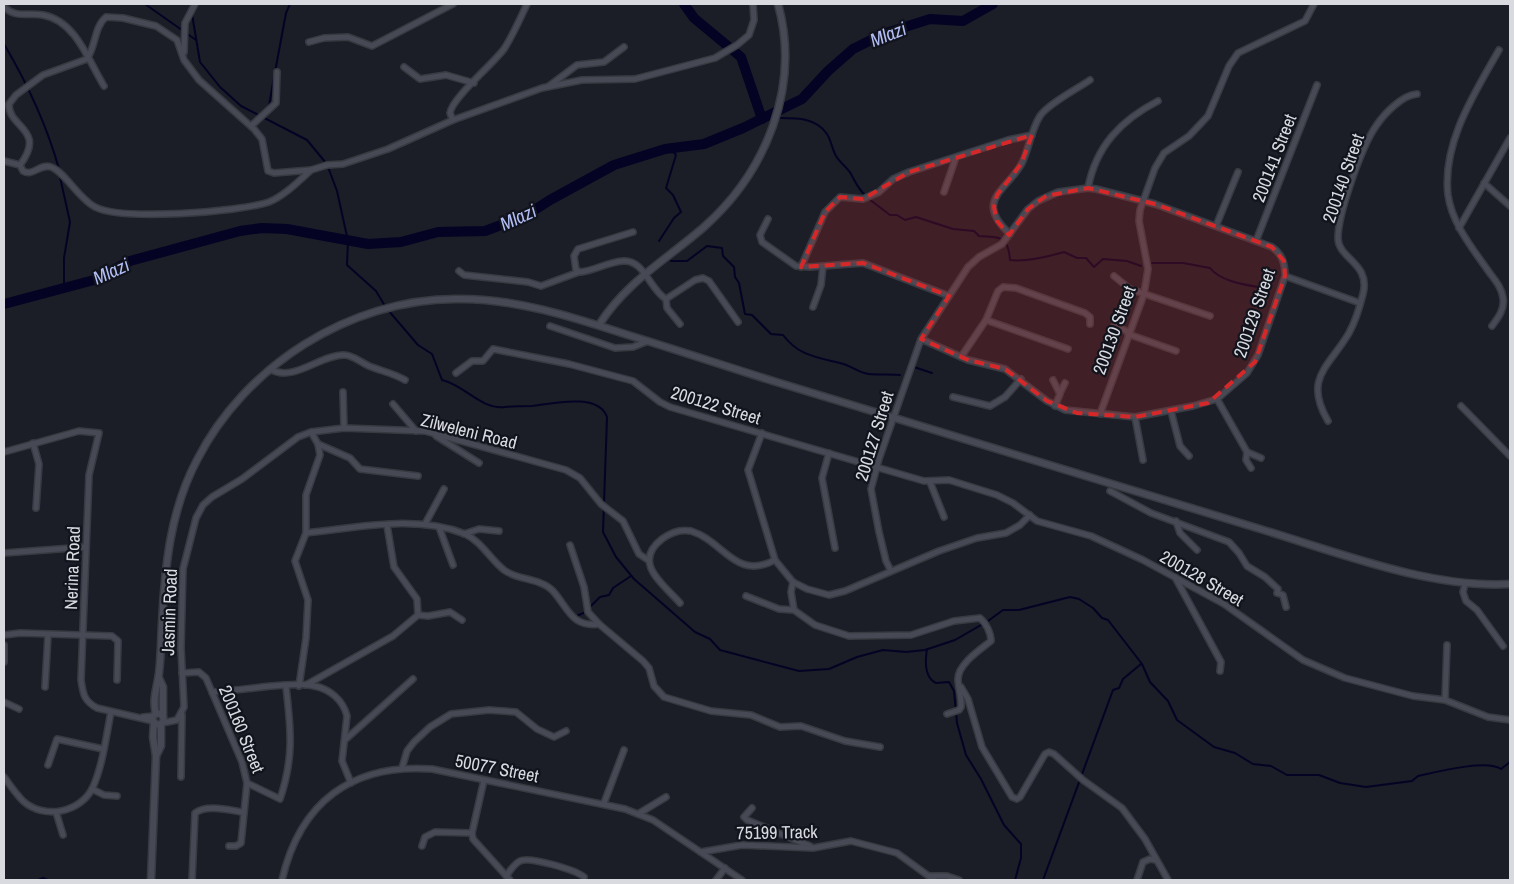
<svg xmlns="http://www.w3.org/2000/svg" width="1514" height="884" font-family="'Archivo Narrow',sans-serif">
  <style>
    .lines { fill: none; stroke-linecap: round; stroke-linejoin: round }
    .stream { stroke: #040324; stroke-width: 2 }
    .river { stroke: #040324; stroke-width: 10 }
    .minor-casing { stroke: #383a41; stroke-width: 8 }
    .tertiary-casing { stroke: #383a41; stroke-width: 9 }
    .minor { stroke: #474955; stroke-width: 5 }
    .tertiary { stroke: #474955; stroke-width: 6 }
    .marked { fill: #d62828; fill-opacity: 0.2; stroke: #d62828; stroke-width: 4; stroke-dasharray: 10 6; stroke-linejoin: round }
    .labels { text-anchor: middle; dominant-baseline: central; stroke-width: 4.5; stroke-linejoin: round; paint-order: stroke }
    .street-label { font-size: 18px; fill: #d8dae0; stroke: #12141d }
    .water-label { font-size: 19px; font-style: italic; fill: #b2bef5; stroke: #12141d }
  </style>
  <rect width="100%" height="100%" fill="#1b1d27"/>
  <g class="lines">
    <!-- stream -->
    <g class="stream">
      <polyline points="145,4 196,40"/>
      <polyline points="192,14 200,62 220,87 241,106 307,140 326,163"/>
      <path d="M4,44C27,83 47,126 59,169"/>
      <polyline points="275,72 286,13 290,4"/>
      <polyline points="269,106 274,77"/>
      <polyline points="765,118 772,118"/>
      <path d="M777,118C795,118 816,117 827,134C831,140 832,149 836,156C840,163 847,167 851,174C856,183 858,189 866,196"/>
      <polyline points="328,167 337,191 348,241 347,265 376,291 385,306"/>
      <polyline points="60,177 70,222 64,258 64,289"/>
      <path d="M869,199L890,215H897L905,220L916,217L953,229L974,231L979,236C999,238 1008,234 1010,260C1027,262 1047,257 1064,252L1077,258H1086L1094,267L1103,259L1127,261L1141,266"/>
      <polyline points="659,241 674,218 681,212 673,195 666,188 676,155 670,148"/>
      <path d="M671,261H687L707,246L722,248L723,256L734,267L735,277L739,283L745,314L752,315L771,334L783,335C799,356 816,357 840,363C850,365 859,373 869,374C879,375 890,374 900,375"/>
      <path d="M1152,263H1183L1210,268C1221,282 1247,285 1264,288"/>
      <path d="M388,310L418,345L432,354L442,380C463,384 481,410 505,407C514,406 522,406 532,406C551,404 598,392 607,417L603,532L616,557L634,579L695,632L710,639L720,650L799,671L829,669L857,657L883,650L906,652L925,650L955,640L988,621L1003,610H1019L1070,597L1079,599L1093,608L1102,618L1108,620L1142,664L1150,682L1168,701L1177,720L1214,747L1235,753L1253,764L1271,766L1287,775H1319L1340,783L1366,787L1412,781L1418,776C1436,772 1487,759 1501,769L1510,762"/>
      <polyline points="914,367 932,373"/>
      <polyline points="589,608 600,597 609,595 613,588 631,576"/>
      <polyline points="574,617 586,612"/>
      <path d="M927,649C925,661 924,677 936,683L949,682L954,691L957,723L966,755L981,779L1004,825L1021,844V858L1015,880"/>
      <polyline points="38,880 43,878 48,880"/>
      <polyline points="1043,880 1113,690 1119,688 1123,679 1141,664"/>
    </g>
    <!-- river -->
    <g class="river">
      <polyline points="684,4 694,18 741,57 762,119"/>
      <polyline points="4,304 94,280 130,261 240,231 262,228 287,229 368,244 401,242 438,232 485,231 525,216 550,200 614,165 665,149 704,144 743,128 802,99 828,71 853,49 883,34 930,19 963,21 993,4"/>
    </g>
    <defs>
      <g id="minor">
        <path d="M4,7C17,19 28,12 43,15C76,21 88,60 104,86"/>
        <path d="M106,17L123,18L156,26L177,40L184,60L199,80L254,129L262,139L268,171L274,173L311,170C299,181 284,196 269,202C239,212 122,221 95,207C78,198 65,172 51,167C40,163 33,177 23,171L20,165C47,129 8,128 9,104L16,95L43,75L87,59C96,46 94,27 106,17Z"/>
        <polyline points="309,42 324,38 348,37 372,46 453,4"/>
        <polyline points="184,52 185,23 195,4"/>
        <polyline points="404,67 420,79 446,75 474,83"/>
        <polyline points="549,86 577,65 604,62 624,47"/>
        <path d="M453,120L450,113C452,98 492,65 504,49C513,35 520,19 527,4"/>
        <polyline points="251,126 276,103 277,72"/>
        <polyline points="4,161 20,165"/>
        <polyline points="311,170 327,165 343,164 388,149 453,120 542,88 582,80 635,79 715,58 737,45 749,35 754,20 753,4"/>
        <polyline points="1484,183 1510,206"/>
        <path d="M1088,188C1096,146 1121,120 1158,101"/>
        <polyline points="944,192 956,157"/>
        <polyline points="768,219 760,235 762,242 796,266 810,267 863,263 949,296"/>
        <polyline points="1216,226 1238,172"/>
        <polyline points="1459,228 1510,138"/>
        <path d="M633,232L578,249L574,256L576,270L581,272C595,270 609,262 623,261C644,259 650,290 666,299L695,280L703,278L709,281L738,322"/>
        <path d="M1010,234C973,200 1007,191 1022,163C1029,149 1031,130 1040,116C1048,104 1077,89 1090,80"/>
        <polyline points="1256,241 1317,85"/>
        <polyline points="801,267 825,212 840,197 863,199 879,192 893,179 909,172 1008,140 1032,135"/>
        <polyline points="459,271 464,275 528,282 541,286 579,272"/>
        <polyline points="1114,276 1130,289 1210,316"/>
        <polyline points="1285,276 1360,303"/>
        <polyline points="666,299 667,308 680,324"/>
        <polyline points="813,307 821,285 823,266"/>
        <polyline points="986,320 1068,349"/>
        <polyline points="550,326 615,348 633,347 648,341"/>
        <polyline points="1114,326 1129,332"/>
        <path d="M1492,326C1498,318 1505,309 1503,298C1502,288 1495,280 1489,272C1473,249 1452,224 1448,195C1442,143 1474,94 1499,50"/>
        <polyline points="1128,334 1176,351"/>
        <polyline points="961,357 986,320 998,291 1003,287 1016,288 1085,313 1090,317 1090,324"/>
        <path d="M270,369C293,383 319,355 344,355C353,355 360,362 369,366C381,371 393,373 405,380"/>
        <polyline points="456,373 472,361 483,361 493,349 569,364 633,381 660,402 670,407 924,481 949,480 997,495 1013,503 1037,521 1091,536 1143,560 1224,604 1303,660 1345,678 1413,696 1445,700 1488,717 1510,720"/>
        <polyline points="1053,380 1060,394 1055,406"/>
        <polyline points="343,392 344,428"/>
        <polyline points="1060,393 1065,383"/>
        <polyline points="953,397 990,406 1005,397 1021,379"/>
        <polyline points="1217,399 1247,452 1261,458"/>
        <polyline points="393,404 416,431"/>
        <polyline points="1461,406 1510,456"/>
        <polyline points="1171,411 1180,446 1189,456"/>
        <polyline points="1100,414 1144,294 1148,269 1139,221 1140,210 1155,168 1164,153 1189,136 1208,116 1229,66 1238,53 1305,21 1314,4"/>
        <polyline points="1135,417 1143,460"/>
        <path d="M1328,421C1303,378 1329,367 1349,333C1355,322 1360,306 1363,294C1371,263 1338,259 1338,238C1338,213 1362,146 1376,126C1384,114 1402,95 1417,94"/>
        <polyline points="762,433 748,470 775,560 793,582 807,589 829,595 845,591 939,551 977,538 1006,533 1020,525 1030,515"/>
        <polyline points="436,436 479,463"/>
        <polyline points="33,443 39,464 36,508"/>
        <polyline points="318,444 350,458 360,469 418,476"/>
        <path d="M4,452L79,431L99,433L89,475L81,680C83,694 84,701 97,708L153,721"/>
        <polyline points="1247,452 1246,460 1251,468"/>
        <polyline points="829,453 822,478 835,548"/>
        <polyline points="930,482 944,517"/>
        <polyline points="1110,491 1151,513 1229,542 1239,553 1247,566 1265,577 1278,589 1277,593 1283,595 1286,607"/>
        <polyline points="1176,521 1180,533 1197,550"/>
        <polyline points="425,524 444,489"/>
        <polyline points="387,525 394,567 417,599 418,615"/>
        <polyline points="439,527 453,565"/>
        <path d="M306,533C357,528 415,514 465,534C482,542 490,559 504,570C516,580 541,578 553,591C568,608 572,628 599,624"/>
        <polyline points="464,534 479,529 499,531"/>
        <polyline points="570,545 584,587 588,612 599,624 643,661 649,668 654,686 664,697 711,711 751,715 780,727 801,726 845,741 880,747"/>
        <polyline points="4,553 86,547"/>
        <path d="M891,571L886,561L879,532L871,489L879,459L921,339L968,267L979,257L1002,244L1028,209L1038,201L1058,192L1088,188L1096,189L1155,204L1272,247C1283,255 1285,264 1285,276L1258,355L1247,373L1217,399L1193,406L1135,417L1065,410L1047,401L1005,369L968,360L921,339"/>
        <polyline points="1175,577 1221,662 1220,671"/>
        <polyline points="793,582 791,592 794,610"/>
        <polyline points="1465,584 1463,592 1466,601 1477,610 1503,646"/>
        <path d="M746,596L779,609L794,610L815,625L849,636L911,635L954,621L980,618C986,623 991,633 991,641C981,649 958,664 958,679C958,688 962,697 961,707L959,710L947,714"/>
        <path d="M680,603C662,583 632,562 662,539C670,533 681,529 691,531C724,541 735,581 775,560"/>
        <polyline points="418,615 428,616 450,612 462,620"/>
        <polyline points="4,635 20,633 112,636 118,641 117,680"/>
        <polyline points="4,645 4,662"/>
        <path d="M182,673L199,672L206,678L242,762L247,783L280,799C294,758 291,729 286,687"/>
        <polyline points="306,685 393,636 418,615"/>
        <polyline points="299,686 306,638 308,600 295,561 306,533 306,495 320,455 318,444 311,432"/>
        <polyline points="45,687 48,635"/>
        <polyline points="961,687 968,699 982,747 1012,797 1017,799 1020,797 1045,754 1049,752 1054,754 1083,780 1122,808 1145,839 1168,880"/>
        <path d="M212,692C241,691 289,681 314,686C330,689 343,700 347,716L342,761L351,783"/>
        <polyline points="1445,700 1447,645"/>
        <polyline points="4,702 19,709"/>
        <polyline points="143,717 154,716"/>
        <polyline points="162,723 177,720 184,707 181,648 183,569 196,518 203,505 212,497 242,479 298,437 311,432 344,428 425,431 566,470 580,478 601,504 623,521 639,554 648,560"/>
        <polyline points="346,739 413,679"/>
        <polyline points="48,765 57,739 103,749"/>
        <polyline points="402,768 407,751 414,742 430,727 451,714 489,710 516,712 537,729 554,737 566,731"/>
        <path d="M4,777C10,785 16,794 23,801C44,820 81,813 93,787C103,764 106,737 111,712"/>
        <polyline points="181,777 182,715"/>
        <polyline points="484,780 472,833 473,839 510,880"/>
        <polyline points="92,789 104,795 117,796"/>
        <polyline points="604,803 624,750"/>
        <polyline points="752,808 744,817 747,820 810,846"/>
        <polyline points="56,812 63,835"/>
        <polyline points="638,814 666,797"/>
        <polyline points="229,846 236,846 241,843 247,783"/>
        <polyline points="422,846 425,837 435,832 472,833"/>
        <polyline points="701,852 742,845 813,848 851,841 897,853 934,880"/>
        <path d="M506,876C510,871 514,864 520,861C529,856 576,870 584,877"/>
        <polyline points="929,876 947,876 959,880"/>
        <path d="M192,880L195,813C206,804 229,810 242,812"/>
        <path d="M282,880C300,802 352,763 432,769L625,809L653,820L742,880"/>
        <polyline points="716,880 725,868"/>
        <polyline points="1137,880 1143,862 1150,859 1156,860"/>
      </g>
      <g id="tertiary">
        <path d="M599,325C626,282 666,260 704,227C766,172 801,87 778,4"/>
        <polyline points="159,678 163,687 163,716"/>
        <circle cx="158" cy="719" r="5.5"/>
        <path d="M156,714C152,700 157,688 159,673C161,657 161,640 162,623C165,566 170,511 197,460C245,366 349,299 456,299C515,298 573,317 628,335C677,350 725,366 773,381C934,431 1096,478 1257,528C1334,551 1430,589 1510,584"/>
        <polyline points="156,756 161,746 161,724"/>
        <polyline points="151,880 156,756 153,737 154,722"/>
      </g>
    </defs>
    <!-- minor casing -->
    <use href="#minor" class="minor-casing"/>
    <!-- tertiary casing -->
    <use href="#tertiary" class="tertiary-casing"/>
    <!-- minor -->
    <use href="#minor" class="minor"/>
    <!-- tertiary -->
    <use href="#tertiary" class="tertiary"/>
  </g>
  <!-- marked area -->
  <path class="marked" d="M1032,135L1021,164L997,195L994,207L997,221L1009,235L1028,209L1046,196L1088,188L1155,204L1272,247L1284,261L1285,276L1255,362L1208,403L1135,417L1077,413L1047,401L1005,369L968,360L921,339L949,296L863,263L801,267L825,212L840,197L863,199L909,172Z"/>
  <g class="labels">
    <!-- street labels -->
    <g class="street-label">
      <text transform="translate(1274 158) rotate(-69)">200141 Street</text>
      <text transform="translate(1343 178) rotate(-71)">200140 Street</text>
      <text transform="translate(1254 313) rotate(-71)">200129 Street</text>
      <text transform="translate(1114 330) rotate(-70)">200130 Street</text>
      <text transform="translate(716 405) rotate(17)">200122 Street</text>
      <text transform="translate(469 431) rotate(14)">Zilweleni Road</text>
      <text transform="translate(874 436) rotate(-73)">200127 Street</text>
      <text transform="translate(72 568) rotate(-88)">Nerina Road</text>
      <text transform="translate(1202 578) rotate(30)">200128 Street</text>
      <text transform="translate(169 612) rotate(-88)">Jasmin Road</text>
      <text transform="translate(242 729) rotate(68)">200160 Street</text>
      <text transform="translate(497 768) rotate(11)">50077 Street</text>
      <text transform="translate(777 832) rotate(-1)">75199 Track</text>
    </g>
    <!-- water labels -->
    <g class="water-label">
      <text transform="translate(888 34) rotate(-21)">Mlazi</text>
      <text transform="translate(518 217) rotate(-24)">Mlazi</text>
      <text transform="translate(111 271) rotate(-24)">Mlazi</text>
    </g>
  </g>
  <!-- border -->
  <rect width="1514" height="884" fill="none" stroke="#d8dae0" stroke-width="10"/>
</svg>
